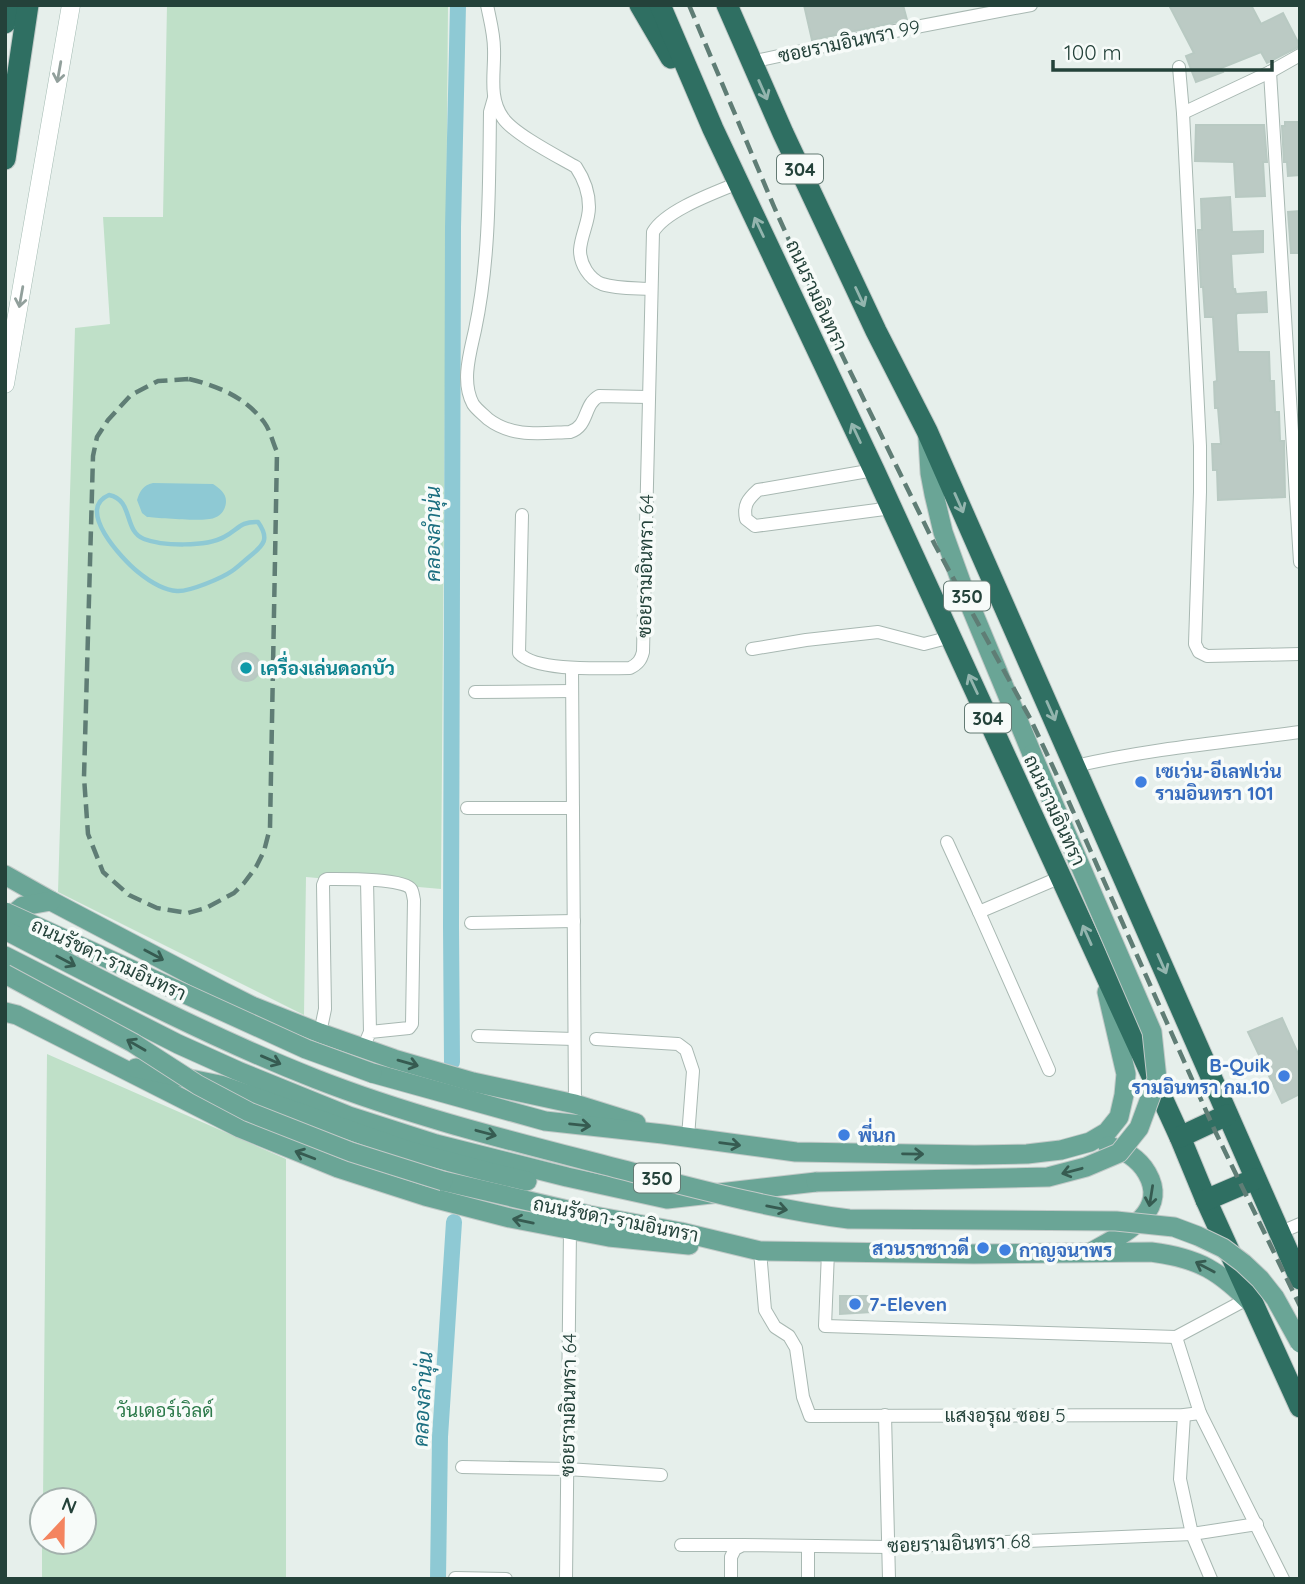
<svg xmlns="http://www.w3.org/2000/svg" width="1305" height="1584" font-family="Quicksand,Sarabun,sans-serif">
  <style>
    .green { fill: #bfe0c8 }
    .water { fill: #8ec9d4 }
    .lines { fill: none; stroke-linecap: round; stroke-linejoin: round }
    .stream { stroke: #8ec9d4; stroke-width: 4.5 }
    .canal { stroke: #8ec9d4; stroke-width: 16 }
    .building { fill: #bbcac4; stroke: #b8c9c2; stroke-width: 2 }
    .street-casing { stroke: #a8b8b2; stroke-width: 14 }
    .secondary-casing { stroke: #a4bbb3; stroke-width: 19 }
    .primary-casing { stroke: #c2cac8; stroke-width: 21 }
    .highway-casing { stroke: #c2cac8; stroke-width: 23 }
    .street { stroke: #fff; stroke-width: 12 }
    .secondary { stroke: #fff; stroke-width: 18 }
    .primary { stroke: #6aa596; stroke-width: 19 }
    .highway { stroke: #2f6f62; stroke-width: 21 }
    .rail { stroke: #5f7d75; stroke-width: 4.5; stroke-dasharray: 14 7; stroke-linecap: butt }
    .primary-bridge-casing { stroke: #c2cac8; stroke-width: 21; stroke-linecap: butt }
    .primary-bridge { stroke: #6aa596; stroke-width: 19 }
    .oneway { stroke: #92a09c }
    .oneway2 { stroke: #93b5ae }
    .oneway3 { stroke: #365b51 }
    .culture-dot { fill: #0f9aa8; stroke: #f7fbf9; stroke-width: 2.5 }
    .shop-dot { fill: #3f7fe0; stroke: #f7fbf9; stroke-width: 2.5 }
    .labels { text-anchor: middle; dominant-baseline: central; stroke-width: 7; stroke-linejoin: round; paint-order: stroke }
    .shield { fill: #f7fbf9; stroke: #637a73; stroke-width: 2 }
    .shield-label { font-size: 18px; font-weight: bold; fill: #24423a }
    .street-label { font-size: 19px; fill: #24423a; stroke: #f7fbf9 }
    .culture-label { font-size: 19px; font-weight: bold; fill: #0d838f; stroke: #f7fbf9; text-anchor: start }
    .shop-label { font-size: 19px; font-weight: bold; fill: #366cbe; stroke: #f7fbf9; text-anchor: start }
    .park-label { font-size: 19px; fill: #2d7a4b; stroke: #f7fbf9 }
    .water-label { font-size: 21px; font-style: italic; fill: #1c6f80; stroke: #f7fbf9 }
  </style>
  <rect width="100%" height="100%" fill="#e6efeb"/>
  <!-- green -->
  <g class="green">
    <polygon points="167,5 448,5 441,889 306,877 304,1015 58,892 75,328 110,324 103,217 163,217"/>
    <polygon points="47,1054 286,1159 286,1579 42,1579 42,1542 84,1542 84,1500 43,1500"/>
  </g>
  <!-- water -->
  <path class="water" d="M153,483L213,484C219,488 226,493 226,501C226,509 221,516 214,518C205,522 160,518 147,517L142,513L137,500C140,491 143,485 153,483Z"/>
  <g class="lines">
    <!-- stream -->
    <path class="stream" d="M109,495C134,500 123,531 144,539C162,546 206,547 224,537C238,530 240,521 258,522C270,539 264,545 249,557C244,561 238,567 232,571C222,578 189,592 177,591C163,590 149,581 138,572C122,559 75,509 109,495Z"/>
    <!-- canal -->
    <g class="canal">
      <polyline points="452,1062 451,926 453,227 458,5"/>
      <polyline points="438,1579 440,1437 454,1222"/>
    </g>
  </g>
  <!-- building -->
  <g class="building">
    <polygon points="804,5 903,5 907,20 812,40"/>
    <polygon points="1169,5 1251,5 1261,24 1283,13 1300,46 1267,63 1261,52 1221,68 1223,72 1196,82 1186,56 1194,53"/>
    <polygon points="1285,122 1300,122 1300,175 1288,176 1287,162 1284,162 1282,126 1285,126"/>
    <polygon points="1196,125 1264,125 1267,162 1263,162 1265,196 1236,197 1234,162 1195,161"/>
    <polygon points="1230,197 1232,232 1263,231 1263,252 1231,254 1233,289 1235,289 1236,294 1266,292 1267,312 1237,313 1236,315 1238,352 1269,352 1270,381 1274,381 1275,412 1279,412 1280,441 1284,441 1285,497 1218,500 1217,470 1213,470 1212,444 1221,444 1218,408 1215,408 1214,382 1217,381 1213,317 1205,317 1203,287 1201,287 1198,230 1202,230 1201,199"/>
    <polygon points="1300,211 1300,253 1291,253 1288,212"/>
    <circle cx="246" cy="667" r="14"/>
    <polygon points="1282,1018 1300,1058 1300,1094 1282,1103 1248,1032"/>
    <polygon points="840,1296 870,1296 871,1312 840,1314"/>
  </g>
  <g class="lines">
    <defs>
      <g id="street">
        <path d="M487,5C490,20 494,34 494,49C495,72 488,98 503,118C514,134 557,156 576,167C584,179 589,192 589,207C589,222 581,235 580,250C580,264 589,279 602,284C617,289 635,288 651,289"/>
        <polyline points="751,62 890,32 1031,5"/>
        <polyline points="1179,67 1183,113 1200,446 1200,492 1195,644 1199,652 1207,656 1300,654"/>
        <polyline points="1270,72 1300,562"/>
        <path d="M494,98L490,112C489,185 490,259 475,330C470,353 461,382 473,404C477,410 483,414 488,419C513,438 541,433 570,432C589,426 583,405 599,396L648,397"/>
        <polyline points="1183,113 1270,72 1300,55"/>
        <path d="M874,470L758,490C748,499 743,505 746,519L755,526L892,508"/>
        <path d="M522,515L519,653C535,672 605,668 630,668C638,664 641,660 643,652L653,232C666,210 714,193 738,183"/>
        <polyline points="752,649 806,640 878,632 924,644 951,637"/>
        <polyline points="572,668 575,1104"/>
        <polyline points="475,692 572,691"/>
        <path d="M1075,766C1149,749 1225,742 1300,732"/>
        <polyline points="467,808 573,808"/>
        <polyline points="947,842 979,912"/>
        <polyline points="367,880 370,1032"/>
        <polyline points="471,923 574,921"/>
        <path d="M320,1033L325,1009L323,885L325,880L327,879C341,879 405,878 411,889C413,892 413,896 414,900L412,1024L409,1028L370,1032L363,1048"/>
        <polyline points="478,1036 574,1039"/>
        <polyline points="596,1039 678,1044 686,1050 693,1071 688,1137"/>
        <polyline points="1049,1070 979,912 1061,877"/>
        <polyline points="1279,1233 1300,1224"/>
        <polyline points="760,1251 765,1310 775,1327 789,1336 796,1348 803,1397 810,1416 1184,1415 1200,1413"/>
        <polyline points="828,1252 825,1326 1176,1337 1247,1299"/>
        <polyline points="1176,1337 1200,1413 1283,1579"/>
        <polyline points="885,1415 889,1579"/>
        <polyline points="1184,1415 1180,1479 1192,1534 1211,1579"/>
        <polyline points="462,1467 567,1469 661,1475"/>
        <polyline points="681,1545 743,1545"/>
        <polyline points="808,1547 808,1579"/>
        <polyline points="455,1578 506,1579"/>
        <polyline points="566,1579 570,1230"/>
        <polyline points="731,1579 731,1557 735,1549 743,1545 889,1547 1192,1534 1257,1524"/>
      </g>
      <polyline id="secondary" points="5,384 71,5"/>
      <g id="primary">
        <polyline points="928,439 930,473 934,494 943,532 965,593 1032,754"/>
        <polyline points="5,875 51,901 222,991 252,1006 320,1033 394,1059 473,1082 575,1104 636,1123"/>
        <polyline points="5,921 23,906 51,901"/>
        <polyline points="5,956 178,1044 238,1071 349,1116 436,1144 567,1177 667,1199 816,1182"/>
        <polyline points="5,1012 17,1015 240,1128 338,1168 425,1196 510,1218 609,1237 689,1245"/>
        <polyline points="136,1068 220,1085 409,1151 485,1171 527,1181"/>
        <polyline points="372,1073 545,1121 663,1134 796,1152 975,1155 1027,1154 1061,1150 1090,1142 1107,1132 1119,1117 1124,1095 1126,1074 1107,992"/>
        <path d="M443,1181L589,1215L681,1232L760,1251L974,1254L1151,1252C1199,1258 1220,1271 1254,1306"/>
        <path d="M1093,1251C1121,1235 1170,1213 1147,1173C1139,1159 1124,1149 1108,1146"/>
      </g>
      <g id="highway">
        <polyline points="640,5 671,58"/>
        <polyline points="660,5 713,129 874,470 1180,1137 1206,1200 1300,1407"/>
        <polyline points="727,5 783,133 876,331 927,431 1300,1279"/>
        <polyline points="5,23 8,5"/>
        <polyline points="5,159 28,5"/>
        <polyline points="1180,1137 1227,1115"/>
        <polyline points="1206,1200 1255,1179"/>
      </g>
    </defs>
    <!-- street casing -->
    <use href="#street" class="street-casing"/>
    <!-- secondary casing -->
    <use href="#secondary" class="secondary-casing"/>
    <!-- primary casing -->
    <use href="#primary" class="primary-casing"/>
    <!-- highway casing -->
    <use href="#highway" class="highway-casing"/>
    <!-- street -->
    <use href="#street" class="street"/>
    <!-- secondary -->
    <use href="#secondary" class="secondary"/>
    <!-- primary -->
    <use href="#primary" class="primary"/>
    <!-- highway -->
    <use href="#highway" class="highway"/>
    <!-- rail -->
    <g class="rail">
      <polyline points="689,5 775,209 825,320 935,545 1031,720 1060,782 1215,1131 1300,1306"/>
      <path d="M189,379C218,386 245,397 264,422C270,430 273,443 277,452L270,828L264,851L256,867L244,883L234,893L206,908L188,913L157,908L129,895L103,872L88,834L84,777L93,456L97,437L108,420L131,395L158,381Z"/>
    </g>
    <defs>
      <g id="primary-bridge">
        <polyline points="5,912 306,1049 372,1073"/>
        <path d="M5,930C107,983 209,1037 316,1079C413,1117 516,1142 616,1168C694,1188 770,1209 849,1219L1116,1221L1174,1227L1198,1236L1223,1248L1243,1263L1260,1279L1275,1298L1300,1343"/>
        <polyline points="5,974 133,1043 198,1085 249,1112 351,1152 443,1181"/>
        <polyline points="816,1182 1048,1177 1086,1167 1119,1153 1139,1128 1157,1079 1152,1032 1032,754"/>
      </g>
    </defs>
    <!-- primary-bridge casing -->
    <use href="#primary-bridge" class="primary-bridge-casing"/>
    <!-- primary-bridge -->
    <use href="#primary-bridge" class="primary-bridge"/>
  </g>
  <!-- one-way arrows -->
  <defs><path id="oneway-shaft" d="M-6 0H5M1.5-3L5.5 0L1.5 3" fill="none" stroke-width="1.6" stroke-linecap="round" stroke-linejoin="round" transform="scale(1.75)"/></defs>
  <g class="oneway">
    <use href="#oneway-shaft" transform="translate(59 72) rotate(100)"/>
    <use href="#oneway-shaft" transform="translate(21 297) rotate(100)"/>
  </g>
  <g class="oneway2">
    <use href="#oneway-shaft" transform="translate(763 90) rotate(66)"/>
    <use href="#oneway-shaft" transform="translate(759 227) rotate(-115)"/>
    <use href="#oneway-shaft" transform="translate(860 297) rotate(65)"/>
    <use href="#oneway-shaft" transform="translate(856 433) rotate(-115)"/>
    <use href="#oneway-shaft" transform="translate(959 503) rotate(66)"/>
    <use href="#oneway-shaft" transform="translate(973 684) rotate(-115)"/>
    <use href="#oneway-shaft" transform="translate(1051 711) rotate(66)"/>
    <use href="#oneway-shaft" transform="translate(1087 935) rotate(-114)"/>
    <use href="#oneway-shaft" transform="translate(1162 964) rotate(66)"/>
  </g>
  <g class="oneway3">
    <use href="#oneway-shaft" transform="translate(154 955) rotate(28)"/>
    <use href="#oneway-shaft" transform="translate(66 961) rotate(28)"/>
    <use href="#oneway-shaft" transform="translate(136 1045) rotate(-150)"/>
    <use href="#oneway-shaft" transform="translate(271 1060) rotate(23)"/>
    <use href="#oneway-shaft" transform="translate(408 1063) rotate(16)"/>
    <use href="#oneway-shaft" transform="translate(580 1125) rotate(6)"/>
    <use href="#oneway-shaft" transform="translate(486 1133) rotate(15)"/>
    <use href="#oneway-shaft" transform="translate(730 1144) rotate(8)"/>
    <use href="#oneway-shaft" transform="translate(913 1154) rotate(1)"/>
    <use href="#oneway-shaft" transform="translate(305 1155) rotate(-159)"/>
    <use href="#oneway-shaft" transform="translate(1072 1171) rotate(165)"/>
    <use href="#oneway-shaft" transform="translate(1151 1196) rotate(99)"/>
    <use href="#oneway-shaft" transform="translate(777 1208) rotate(11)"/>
    <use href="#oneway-shaft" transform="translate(523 1221) rotate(-168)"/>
    <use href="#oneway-shaft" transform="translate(1205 1267) rotate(-152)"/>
  </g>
  <!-- markers -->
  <circle class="culture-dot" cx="246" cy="668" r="7"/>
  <g class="shop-dot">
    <circle cx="1141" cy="782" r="7"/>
    <circle cx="1284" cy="1076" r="7"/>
    <circle cx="844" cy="1135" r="7"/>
    <circle cx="983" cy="1248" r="7"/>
    <circle cx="1005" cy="1250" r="7"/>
    <circle cx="855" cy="1304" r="7"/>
  </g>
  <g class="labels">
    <!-- shield labels -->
    <g class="shield">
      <rect x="777" y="154.5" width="46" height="29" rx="5"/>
      <rect x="944" y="581.5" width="46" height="29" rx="5"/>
      <rect x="965" y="703.5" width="46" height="29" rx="5"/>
      <rect x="634" y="1163.5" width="46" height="29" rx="5"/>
    </g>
    <g class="shield-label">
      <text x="800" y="169">304</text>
      <text x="967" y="596">350</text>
      <text x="988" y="718">304</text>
      <text x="657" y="1178">350</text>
    </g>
    <!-- street labels -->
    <g class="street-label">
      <text transform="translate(849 41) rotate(-12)">ซอยรามอินทรา 99</text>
      <text transform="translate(817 295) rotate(65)">ถนนรามอินทรา</text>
      <text transform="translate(645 566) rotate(-89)">ซอยรามอินทรา 64</text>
      <text transform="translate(1055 810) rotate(65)">ถนนรามอินทรา</text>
      <text transform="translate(109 959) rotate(25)">ถนนรัชดา-รามอินทรา</text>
      <text transform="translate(616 1219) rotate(11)">ถนนรัชดา-รามอินทรา</text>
      <text transform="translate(568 1405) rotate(-89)">ซอยรามอินทรา 64</text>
      <text x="1005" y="1415">แสงอรุณ ซอย 5</text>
      <text transform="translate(959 1543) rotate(-2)">ซอยรามอินทรา 68</text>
    </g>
    <!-- culture labels -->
    <g class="culture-label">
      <text x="260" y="668">เครื่องเล่นดอกบัว</text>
    </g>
    <!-- shop labels -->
    <g class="shop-label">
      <text x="1155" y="771">เซเว่น-อีเลฟเว่น<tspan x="1155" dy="22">รามอินทรา 101</tspan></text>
      <text x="1270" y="1065" text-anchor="end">B-Quik<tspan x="1270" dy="22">รามอินทรา กม.10</tspan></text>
      <text x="858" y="1135">พี่นก</text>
      <text x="969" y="1248" text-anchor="end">สวนราชาวดี</text>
      <text x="1019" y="1250">กาญจนาพร</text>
      <text x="869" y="1304">7-Eleven</text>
    </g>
    <!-- park labels -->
    <g class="park-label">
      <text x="165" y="1410">วันเดอร์เวิลด์</text>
    </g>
    <!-- water labels -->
    <g class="water-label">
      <text transform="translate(432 534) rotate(-90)">คลองลำนุ่น</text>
      <text transform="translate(422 1399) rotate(-87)">คลองลำนุ่น</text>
    </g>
  </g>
  <!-- border -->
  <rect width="1305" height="1584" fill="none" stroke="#24423a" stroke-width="14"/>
  <!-- north arrow -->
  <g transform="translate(63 1521) rotate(22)"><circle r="33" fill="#f7fbf9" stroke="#a3b1ad" stroke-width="2"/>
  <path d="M0-5L12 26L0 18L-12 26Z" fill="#f4845f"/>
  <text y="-10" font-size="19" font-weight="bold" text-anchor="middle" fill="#24423a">N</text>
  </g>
  <!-- scale -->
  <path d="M1053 60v10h219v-10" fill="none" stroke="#24423a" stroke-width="3.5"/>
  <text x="1064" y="60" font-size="21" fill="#24423a" stroke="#f7fbf9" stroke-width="5" paint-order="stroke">100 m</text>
</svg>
